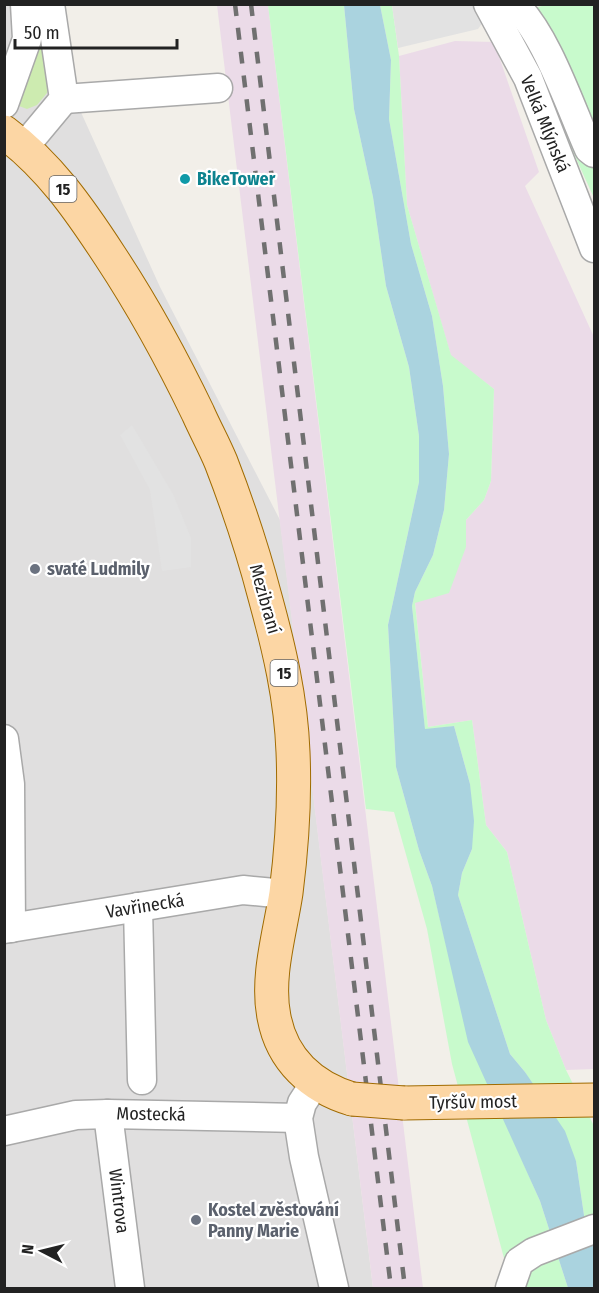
<svg xmlns="http://www.w3.org/2000/svg" width="599" height="1293" font-family="'Fira Sans Condensed',sans-serif">
  <style>
    .residential { fill: #e0dfdf }
    .industrial { fill: #ebdbe8 }
    .grass { fill: #cdebb0 }
    .park { fill: #c8facc }
    .parking { fill: #e2e2e2 }
    .water { fill: #aad3df }
    .lines { fill: none; stroke-linecap: round; stroke-linejoin: round }
    .minor-casing { stroke: #a9a9a9; stroke-width: 31 }
    .major-casing { stroke: #a06b00; stroke-width: 35 }
    .minor { stroke: #fff; stroke-width: 28 }
    .major { stroke: #fcd6a4; stroke-width: 33 }
    .rail { stroke: #707070; stroke-width: 4.5; stroke-dasharray: 12 12; stroke-linecap: butt }
    .major-bridge-casing { stroke: #a06b00; stroke-width: 35; stroke-linecap: butt }
    .major-bridge { stroke: #fcd6a4; stroke-width: 33 }
    .culture-dot { fill: #0f9aa8; stroke: #fff; stroke-width: 2 }
    .worship-dot { fill: #6b7280; stroke: #fff; stroke-width: 2 }
    .labels { text-anchor: middle; dominant-baseline: central; stroke-width: 4.5; stroke-linejoin: round; paint-order: stroke }
    .shield { fill: #fff; stroke: #646464; stroke-width: 1.5 }
    .shield-label { font-size: 16px; font-weight: bold; fill: #222 }
    .street-label { font-size: 18px; fill: #222; stroke: #fff }
    .culture-label { font-size: 18px; font-weight: bold; fill: #0d838f; stroke: #fff; text-anchor: start }
    .worship-label { font-size: 18px; font-weight: bold; fill: #5b616d; stroke: #fff; text-anchor: start }
  </style>
  <rect width="100%" height="100%" fill="#f2efe9"/>
  <!-- residential -->
  <polygon class="residential" points="32,4 160,287 280,520 373,1288 5,1288 4,5"/>
  <!-- industrial -->
  <g class="industrial">
    <polygon points="217,5 268,5 423,1288 373,1288"/>
    <polygon points="455,41 494,42 539,172 525,186 594,337 594,1069 566,1070 546,1020 507,852 486,825 472,720 428,727 415,602 466,547 466,520 484,500 491,481 494,389 451,356 407,205 399,56"/>
  </g>
  <!-- grass -->
  <polygon class="grass" points="42,5 50,83 47,93 37,105 27,109 19,106 17,101"/>
  <!-- park -->
  <g class="park">
    <polygon points="268,5 344,5 354,109 373,197 386,286 409,367 419,436 419,482 388,625 396,767 419,850 432,886 448,953 510,1133 540,1201 568,1288 512,1288 452,1064 427,929 394,812 366,809"/>
    <polygon points="380,5 392,5 399,56 407,205 451,355 494,389 491,481 484,500 466,520 466,547 449,593 415,603 428,727 472,720 486,825 507,852 546,1020 566,1070 594,1126 594,1246 585,1222 576,1161 525,1072 510,1054 458,895 462,873 472,849 470,784 454,726 425,730 412,606 415,592 433,555 444,510 449,454 443,386 432,316 411,244 389,119 391,60"/>
    <polygon points="546,5 594,5 594,198 513,20 530,9"/>
  </g>
  <!-- parking -->
  <g class="parking">
    <polygon points="392,5 495,5 478,29 398,48"/>
    <polygon points="132,425 173,494 191,538 191,567 162,571 150,490 120,435"/>
  </g>
  <!-- water -->
  <polygon class="water" points="344,5 380,5 391,60 389,119 411,244 432,316 443,386 449,454 444,510 433,555 415,592 412,606 425,729 454,726 470,784 474,821 472,849 462,873 458,895 510,1054 525,1072 565,1131 576,1161 585,1222 594,1246 594,1288 568,1288 540,1201 468,1042 432,886 419,850 396,767 388,625 419,482 419,436 409,367 386,286 373,197 354,109"/>
  <g class="lines">
    <defs>
      <g id="minor">
        <polyline points="488,4 528,78 594,248"/>
        <path d="M514,4C546,33 571,109 589,149L594,153"/>
        <polyline points="64,99 218,88"/>
        <polyline points="4,104 27,39 25,4"/>
        <polyline points="24,147 64,99 50,4"/>
        <polyline points="4,739 10,784 11,928"/>
        <polyline points="138,907 142,1080"/>
        <polyline points="4,929 243,890 285,894"/>
        <polyline points="315,1083 302,1103 298,1118 304,1157 334,1288"/>
        <polyline points="108,1114 130,1288"/>
        <polyline points="4,1131 76,1115 108,1114 298,1118"/>
        <polyline points="510,1288 519,1262 534,1252 594,1229"/>
      </g>
      <g id="major">
        <path d="M4,132C49,165 80,210 110,256C143,306 172,359 198,413C205,429 214,445 221,462C238,506 253,551 265,597C279,648 291,698 293,752C295,799 292,846 286,893C280,933 266,977 274,1017C282,1060 312,1087 352,1099"/>
        <polyline points="404,1103 594,1100"/>
      </g>
    </defs>
    <!-- minor casing -->
    <use href="#minor" class="minor-casing"/>
    <!-- major casing -->
    <use href="#major" class="major-casing"/>
    <!-- minor -->
    <use href="#minor" class="minor"/>
    <!-- major -->
    <use href="#major" class="major"/>
    <!-- rail -->
    <g class="rail">
      <polyline points="235,4 391,1288"/>
      <polyline points="251,4 405,1288"/>
    </g>
    <defs>
      <polyline id="major-bridge" points="352,1099 404,1103"/>
    </defs>
    <!-- major-bridge casing -->
    <use href="#major-bridge" class="major-bridge-casing"/>
    <!-- major-bridge -->
    <use href="#major-bridge" class="major-bridge"/>
  </g>
  <!-- markers -->
  <circle class="culture-dot" cx="185" cy="179" r="6"/>
  <g class="worship-dot">
    <circle cx="35" cy="569" r="6"/>
    <circle cx="196" cy="1220" r="6"/>
  </g>
  <g class="labels">
    <!-- shield labels -->
    <g class="shield">
      <rect x="49.5" y="176" width="27" height="26" rx="4.5"/>
      <rect x="270.5" y="660" width="27" height="26" rx="4.5"/>
    </g>
    <g class="shield-label">
      <text x="63" y="189">15</text>
      <text x="284" y="673">15</text>
    </g>
    <!-- street labels -->
    <g class="street-label">
      <text transform="translate(545 124) rotate(68)">Velká Mlýnská</text>
      <text transform="translate(265 599) rotate(74)">Mezibraní</text>
      <text transform="translate(145 906) rotate(-9)">Vavřinecká</text>
      <text transform="translate(473 1102) rotate(-1)">Tyršův most</text>
      <text transform="translate(151 1114) rotate(1)">Mostecká</text>
      <text transform="translate(119 1201) rotate(83)">Wintrova</text>
    </g>
    <!-- culture labels -->
    <g class="culture-label">
      <text x="197" y="179">BikeTower</text>
    </g>
    <!-- worship labels -->
    <g class="worship-label">
      <text x="47" y="569">svaté Ludmily</text>
      <text x="208" y="1210">Kostel zvěstování<tspan x="208" dy="21">Panny Marie</tspan></text>
    </g>
  </g>
  <!-- border -->
  <rect width="599" height="1293" fill="none" stroke="#222222" stroke-width="12"/>
  <!-- north arrow -->
  <g transform="translate(42 1251) rotate(277)" stroke="#ffffff" stroke-width="4.5" paint-order="stroke">
  <path d="M0-4.5L10 22L0 15L-10 22Z" fill="#222222"/>
  <text y="-9" font-size="16" font-weight="bold" text-anchor="middle" fill="#222222">N</text>
  </g>
  <!-- scale -->
  <path d="M15 39v9h162v-9" fill="none" stroke="#222222" stroke-width="3"/>
  <text x="24" y="39" font-size="18" fill="#222222" stroke="#ffffff" stroke-width="4.5" paint-order="stroke">50 m</text>
</svg>
